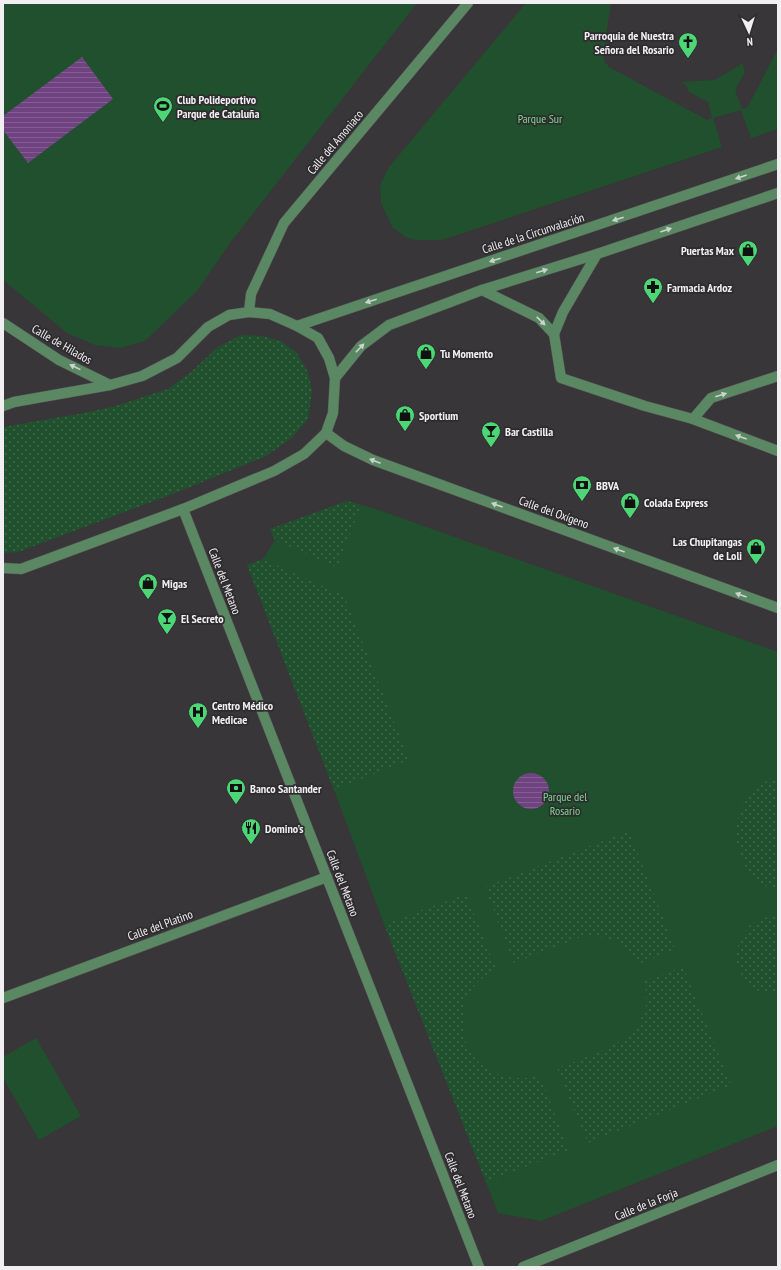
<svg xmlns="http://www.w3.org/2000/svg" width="781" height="1270" font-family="'PT Sans Narrow',sans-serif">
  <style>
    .park { fill: #20502d }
    .garden { fill: url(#garden-dots) }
    .water { fill: url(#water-rules) }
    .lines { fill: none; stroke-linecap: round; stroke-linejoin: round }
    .minor-casing { stroke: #565456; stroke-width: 11 }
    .minor { stroke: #5a8863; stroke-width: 10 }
    .oneway { fill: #cbd5ce }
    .labels { text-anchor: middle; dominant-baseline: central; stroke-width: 3.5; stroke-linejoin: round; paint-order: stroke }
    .poi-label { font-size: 12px; font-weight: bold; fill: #f1eff1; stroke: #2e2c2f; text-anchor: start }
    .park-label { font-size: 12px; fill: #7cdb92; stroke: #2e2c2f }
    .street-label { font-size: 12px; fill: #f1eff1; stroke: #2e2c2f }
  </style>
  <defs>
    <pattern id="garden-dots" width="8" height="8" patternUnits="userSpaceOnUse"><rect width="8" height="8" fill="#20502d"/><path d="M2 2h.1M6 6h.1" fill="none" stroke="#416a4c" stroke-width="1.8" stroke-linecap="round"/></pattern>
    <pattern id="water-rules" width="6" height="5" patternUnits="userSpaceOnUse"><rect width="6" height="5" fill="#6e437f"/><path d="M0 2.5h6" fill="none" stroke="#835e92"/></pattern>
  </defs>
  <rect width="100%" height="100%" fill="#383639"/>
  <!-- park -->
  <g class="park">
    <polygon points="3,3 417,3 230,243 197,291 145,341 120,348 95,345 67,333 3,280"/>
    <polygon points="526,3 611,3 603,56 605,62 609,67 707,120 712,118 708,102 689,92 686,85 681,82 715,80 743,63 743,65 745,72 735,90 742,109 747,108 778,49 778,129 751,138 741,110 713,118 722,147 442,240 415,240 406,237 393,228 381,203 380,185 389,167"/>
    <polygon points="347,501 373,508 778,652 778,1126 541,1221 498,1213 384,924 334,790 247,565 263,559 275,540 270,529"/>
    <polygon points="36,1038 81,1116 39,1140 3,1078 3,1057"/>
  </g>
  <!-- garden -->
  <g class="garden">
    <polygon points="241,335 262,336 281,341 297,353 308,372 312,391 308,419 292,438 266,456 175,493 18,552 3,553 3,427 84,413 116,406 168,389 190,373 218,347"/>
    <polygon points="347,501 361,505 337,567 275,540 270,529"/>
    <polygon points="263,559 344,596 409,760 334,790 247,565"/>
    <polygon points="778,774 778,893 756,880 743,863 735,836 740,810 755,788"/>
    <polygon points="629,831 675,949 639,964 630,952 616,941 600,937 583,936 514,963 485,887"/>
    <path d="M466,894L496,969C486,975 478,980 471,990C464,999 463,1011 463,1022C462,1058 490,1080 525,1078C530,1078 535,1076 540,1075L568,1150L486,1182L384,924Z"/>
    <polygon points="770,916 778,918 778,994 760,992 744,980 736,961 739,941 751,924"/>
    <path d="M683,967L731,1085L588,1143L557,1068C588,1056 635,1045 645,1009C648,1000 646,990 644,981Z"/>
  </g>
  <!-- water -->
  <g class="water">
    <polygon points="82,57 113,99 28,163 3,130 3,116"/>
    <circle cx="531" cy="791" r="18"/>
  </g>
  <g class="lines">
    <defs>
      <g id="minor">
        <polyline points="482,290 539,318 554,334 561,378 645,406 693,419 778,451"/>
        <polyline points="249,312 251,294 284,223 468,3"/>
        <polyline points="3,323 59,360 110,385"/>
        <polyline points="297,326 778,164"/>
        <polyline points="554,334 563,312 597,254"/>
        <polyline points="335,378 361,346 389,325 482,290 597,254 778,193"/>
        <polyline points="3,406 14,402 110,385 142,376 177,358 208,327 229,315 249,312 270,314 297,326 318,338 329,358 335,378 333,413 326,433 304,454 274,471 183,509 21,569 3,568"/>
        <polyline points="693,419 711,398 778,376"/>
        <polyline points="326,433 344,446 373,460 778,608"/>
        <polyline points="183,509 479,1267"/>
        <polyline points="3,998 327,877"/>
        <polyline points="523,1267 778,1165"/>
      </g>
    </defs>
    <!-- minor casing -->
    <use href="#minor" class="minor-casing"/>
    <!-- minor -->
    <use href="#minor" class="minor"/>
  </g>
  <!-- one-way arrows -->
  <defs><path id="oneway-solid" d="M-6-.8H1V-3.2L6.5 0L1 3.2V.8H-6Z"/></defs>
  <g class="oneway">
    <use href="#oneway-solid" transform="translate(741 177) rotate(161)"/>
    <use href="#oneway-solid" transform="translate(618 219) rotate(162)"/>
    <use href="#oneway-solid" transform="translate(666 230) rotate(-19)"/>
    <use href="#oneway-solid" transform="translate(495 260) rotate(162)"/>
    <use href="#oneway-solid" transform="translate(542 271) rotate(-17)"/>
    <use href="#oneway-solid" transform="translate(371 301) rotate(162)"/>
    <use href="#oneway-solid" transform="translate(541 321) rotate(44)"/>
    <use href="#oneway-solid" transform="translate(360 348) rotate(-46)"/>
    <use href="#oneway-solid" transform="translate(75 367) rotate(-154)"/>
    <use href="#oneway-solid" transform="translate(721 395) rotate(-18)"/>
    <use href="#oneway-solid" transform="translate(741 437) rotate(-160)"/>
    <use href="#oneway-solid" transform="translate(375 461) rotate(-159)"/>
    <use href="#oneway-solid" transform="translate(497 505) rotate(-160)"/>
    <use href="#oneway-solid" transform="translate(619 550) rotate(-160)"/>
    <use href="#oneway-solid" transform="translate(741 595) rotate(-160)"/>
  </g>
  <!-- icons -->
  <defs>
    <symbol id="church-pin" viewBox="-11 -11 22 30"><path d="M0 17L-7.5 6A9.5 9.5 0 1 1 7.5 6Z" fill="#4cd676" stroke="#2e2c2f"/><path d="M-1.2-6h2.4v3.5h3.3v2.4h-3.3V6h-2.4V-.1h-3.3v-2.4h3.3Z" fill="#111"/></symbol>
    <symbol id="stadium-pin" viewBox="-11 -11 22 30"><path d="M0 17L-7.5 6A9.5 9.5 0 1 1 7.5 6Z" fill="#4cd676" stroke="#2e2c2f"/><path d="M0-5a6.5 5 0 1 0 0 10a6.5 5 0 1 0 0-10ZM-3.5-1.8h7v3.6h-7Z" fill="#111"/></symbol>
    <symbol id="shop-pin" viewBox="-11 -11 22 30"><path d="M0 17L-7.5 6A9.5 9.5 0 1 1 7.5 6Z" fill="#4cd676" stroke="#2e2c2f"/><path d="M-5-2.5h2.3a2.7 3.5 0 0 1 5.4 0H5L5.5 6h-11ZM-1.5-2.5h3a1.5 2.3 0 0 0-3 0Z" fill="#111"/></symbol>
    <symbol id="pharmacy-pin" viewBox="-11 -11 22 30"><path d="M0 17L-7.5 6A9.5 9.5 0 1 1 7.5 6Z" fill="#4cd676" stroke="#2e2c2f"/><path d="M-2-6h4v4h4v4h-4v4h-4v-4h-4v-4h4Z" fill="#111"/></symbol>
    <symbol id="bar-pin" viewBox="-11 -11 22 30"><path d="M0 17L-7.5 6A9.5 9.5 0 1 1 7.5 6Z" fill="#4cd676" stroke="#2e2c2f"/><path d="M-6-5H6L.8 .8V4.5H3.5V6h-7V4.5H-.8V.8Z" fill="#111"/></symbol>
    <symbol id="bank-pin" viewBox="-11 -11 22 30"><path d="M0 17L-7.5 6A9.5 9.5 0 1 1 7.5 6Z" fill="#4cd676" stroke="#2e2c2f"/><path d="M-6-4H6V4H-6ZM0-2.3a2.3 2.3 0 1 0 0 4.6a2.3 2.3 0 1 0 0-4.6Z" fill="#111"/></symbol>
    <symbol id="hospital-pin" viewBox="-11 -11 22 30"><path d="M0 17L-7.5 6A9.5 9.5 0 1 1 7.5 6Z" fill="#4cd676" stroke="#2e2c2f"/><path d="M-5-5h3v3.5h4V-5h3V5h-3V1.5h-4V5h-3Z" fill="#111"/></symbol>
    <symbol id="restaurant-pin" viewBox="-11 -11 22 30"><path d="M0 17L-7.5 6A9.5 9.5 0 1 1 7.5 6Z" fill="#4cd676" stroke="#2e2c2f"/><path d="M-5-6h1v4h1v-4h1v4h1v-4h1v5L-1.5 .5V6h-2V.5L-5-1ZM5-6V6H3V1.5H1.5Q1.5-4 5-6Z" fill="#111"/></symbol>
  </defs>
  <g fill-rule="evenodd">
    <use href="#church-pin" x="677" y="31" width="22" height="30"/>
    <use href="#stadium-pin" x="152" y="95" width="22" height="30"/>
    <use href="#shop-pin" x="737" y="239" width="22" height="30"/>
    <use href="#pharmacy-pin" x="642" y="276" width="22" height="30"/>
    <use href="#shop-pin" x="415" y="342" width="22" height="30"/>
    <use href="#shop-pin" x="394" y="404" width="22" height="30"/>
    <use href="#bar-pin" x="480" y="420" width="22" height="30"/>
    <use href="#bank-pin" x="571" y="474" width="22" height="30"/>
    <use href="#shop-pin" x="619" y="491" width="22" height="30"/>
    <use href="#shop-pin" x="745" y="537" width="22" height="30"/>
    <use href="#shop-pin" x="137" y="572" width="22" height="30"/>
    <use href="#bar-pin" x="156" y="607" width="22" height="30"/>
    <use href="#hospital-pin" x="187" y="701" width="22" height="30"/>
    <use href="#bank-pin" x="225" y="777" width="22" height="30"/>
    <use href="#restaurant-pin" x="240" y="817" width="22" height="30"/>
  </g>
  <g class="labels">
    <!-- poi labels -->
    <g class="poi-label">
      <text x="674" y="35" text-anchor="end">Parroquia de Nuestra<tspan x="674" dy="14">Señora del Rosario</tspan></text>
      <text x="177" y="99">Club Polideportivo<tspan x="177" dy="14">Parque de Cataluña</tspan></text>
      <text x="734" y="250" text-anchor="end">Puertas Max</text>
      <text x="667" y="287">Farmacia Ardoz</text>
      <text x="440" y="353">Tu Momento</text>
      <text x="419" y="415">Sportium</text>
      <text x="505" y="431">Bar Castilla</text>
      <text x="596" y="485">BBVA</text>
      <text x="644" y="502">Colada Express</text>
      <text x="742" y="541" text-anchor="end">Las Chupitangas<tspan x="742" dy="14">de Loli</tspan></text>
      <text x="162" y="583">Migas</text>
      <text x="181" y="618">El Secreto</text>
      <text x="212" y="705">Centro Médico<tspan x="212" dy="14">Medicae</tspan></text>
      <text x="250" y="788">Banco Santander</text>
      <text x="265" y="828">Domino's</text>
    </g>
    <!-- park labels -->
    <g class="park-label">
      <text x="540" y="118">Parque Sur</text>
      <text x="565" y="796">Parque del<tspan x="565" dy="14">Rosario</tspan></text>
    </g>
    <!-- street labels -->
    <g class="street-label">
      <text transform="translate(335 142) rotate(-50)">Calle del Amoniaco</text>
      <text transform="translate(533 233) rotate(-18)">Calle de la Circunvalación</text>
      <text transform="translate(62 344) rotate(30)">Calle de Hilados</text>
      <text transform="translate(554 512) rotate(20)">Calle del Oxígeno</text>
      <text transform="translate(225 581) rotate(69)">Calle del Metano</text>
      <text transform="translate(343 883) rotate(69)">Calle del Metano</text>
      <text transform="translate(160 925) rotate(-20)">Calle del Platino</text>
      <text transform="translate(461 1185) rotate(69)">Calle del Metano</text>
      <text transform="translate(646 1204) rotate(-22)">Calle de la Forja</text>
    </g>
  </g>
  <!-- border -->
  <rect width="781" height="1270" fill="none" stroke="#f1eff1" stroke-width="8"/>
  <!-- north arrow -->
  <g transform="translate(749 32) rotate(176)" stroke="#2e2c2f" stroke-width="3" paint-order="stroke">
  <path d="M0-3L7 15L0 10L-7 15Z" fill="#f1eff1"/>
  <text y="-6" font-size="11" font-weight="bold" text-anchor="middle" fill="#f1eff1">N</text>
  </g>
</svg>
